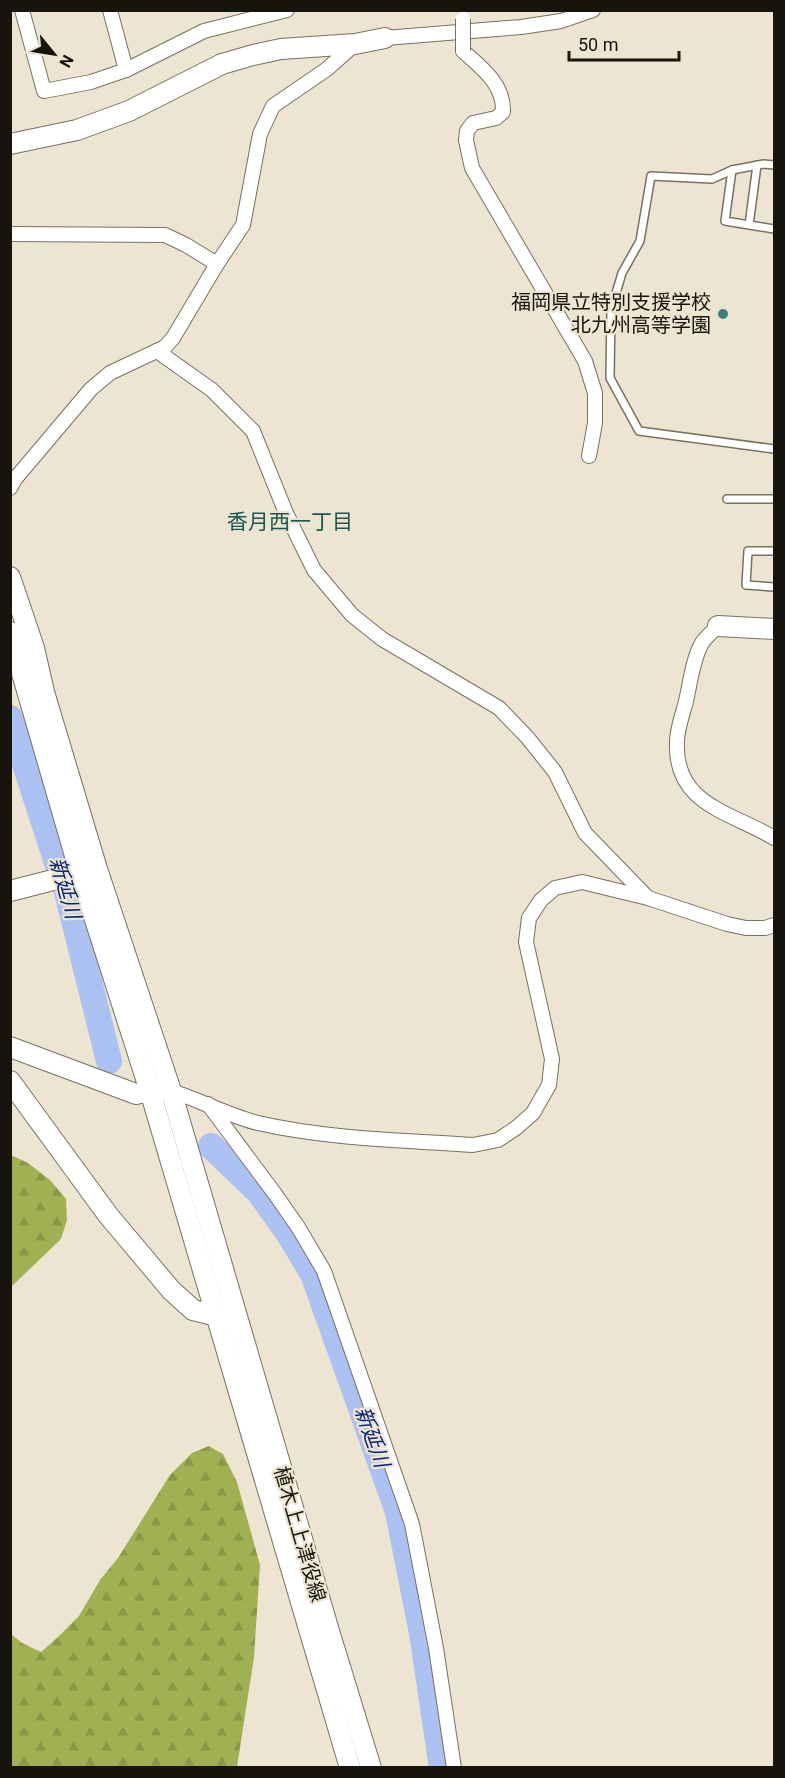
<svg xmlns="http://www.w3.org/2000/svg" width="785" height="1778" font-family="Roboto,'Noto Sans JP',sans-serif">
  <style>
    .forest { fill: url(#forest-firs) }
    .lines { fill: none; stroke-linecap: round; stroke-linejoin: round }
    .river { stroke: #aac1f1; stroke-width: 26 }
    .lane-casing { stroke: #797160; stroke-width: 10 }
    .street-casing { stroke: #797160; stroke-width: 16 }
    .secondary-casing { stroke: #797160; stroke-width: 22 }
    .lane { stroke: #fff; stroke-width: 7 }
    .street { stroke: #fff; stroke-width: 14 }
    .secondary { stroke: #fff; stroke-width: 20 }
    .street-bridge-casing { stroke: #797160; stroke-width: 16; stroke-linecap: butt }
    .street-bridge { stroke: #fff; stroke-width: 14 }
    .poi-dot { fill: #3b827b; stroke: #ede5d1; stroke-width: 2 }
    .labels { text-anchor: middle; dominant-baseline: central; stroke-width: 4.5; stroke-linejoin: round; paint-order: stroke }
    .poi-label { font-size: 20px; fill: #17140d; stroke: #ede5d1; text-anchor: end }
    .street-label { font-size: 20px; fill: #17140d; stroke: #ede5d1 }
    .neighbourhood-label { font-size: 21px; fill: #1d5752; stroke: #ede5d1 }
    .water-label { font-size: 21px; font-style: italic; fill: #08267e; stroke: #ede5d1 }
  </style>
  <defs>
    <pattern id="forest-firs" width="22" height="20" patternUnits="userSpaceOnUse" patternTransform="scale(1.5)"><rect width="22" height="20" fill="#a0b153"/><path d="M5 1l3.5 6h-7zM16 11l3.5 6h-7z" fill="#899747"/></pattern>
  </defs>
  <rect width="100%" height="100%" fill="#ede5d1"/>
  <!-- forest -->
  <g class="forest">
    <polygon points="11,1155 28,1163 50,1180 66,1199 67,1220 61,1239 11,1287"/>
    <polygon points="209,1446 223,1454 237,1482 260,1565 254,1657 237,1767 11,1767 11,1634 22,1643 41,1652 57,1638 79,1616 100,1580 118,1558 170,1475 192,1453"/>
  </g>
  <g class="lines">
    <!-- river -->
    <g class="river">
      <polyline points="10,718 61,875 65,884 109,1061"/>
      <polyline points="211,1146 259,1192 289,1234 313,1274 398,1512 422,1633 442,1768"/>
    </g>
    <defs>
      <g id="lane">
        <polyline points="774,165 764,164 732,170 712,179 651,176 640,241 622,273 611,310 610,378 639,431 774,449"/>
        <polyline points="732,170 725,221 774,229"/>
        <polyline points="749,225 757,165"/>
        <polyline points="727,499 774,499"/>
        <polyline points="774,551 748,551 746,585 774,587"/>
      </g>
      <g id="street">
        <polyline points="22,10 44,91 91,82 126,70 204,31 287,10"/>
        <polyline points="110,10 126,70"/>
        <polyline points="385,38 521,27 561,21 593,10"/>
        <path d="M463,51C482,68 504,84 503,112L496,118L473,123L467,131L466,140L472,168L585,361L595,393V423L589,456"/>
        <polyline points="10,234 165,235 186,245 217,264"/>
        <polyline points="157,351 212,390 253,431 286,513 314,570 352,615 382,639 499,708 527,737 555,772 585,833 648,898"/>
        <polyline points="10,488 15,479 91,389 110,373 165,347 173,338 217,264 243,225 260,134 273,106 327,69 355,44"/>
        <path d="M718,626C713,631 706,637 702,643C693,658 690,684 686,701C683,714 677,728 677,742C674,805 731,812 774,838"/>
        <path d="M171,1091C200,1100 229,1116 258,1123C328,1139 401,1140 473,1145L498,1140L516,1128L533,1113L549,1085L552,1059L526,942L529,918L541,900L555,888L582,882L648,898L727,924L746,928H765L774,925"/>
        <polyline points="208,1104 275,1194 298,1227 324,1271 412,1524 436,1648 454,1768"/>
      </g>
      <g id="secondary">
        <polyline points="10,144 77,130 129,111 222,64 253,55 281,49 355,44 385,38"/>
        <polyline points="10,577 34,648 44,692 97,869 171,1091 329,1631 371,1768"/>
        <polyline points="718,626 774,629"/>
        <polyline points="10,632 80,873 150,1091 350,1768"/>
        <polyline points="10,891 92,870"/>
        <polyline points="10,1047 136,1094 150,1091 162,1091"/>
        <polyline points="10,1081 108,1215 171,1290 193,1310 225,1318"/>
      </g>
    </defs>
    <!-- lane casing -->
    <use href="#lane" class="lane-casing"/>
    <!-- street casing -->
    <use href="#street" class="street-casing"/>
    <!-- secondary casing -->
    <use href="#secondary" class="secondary-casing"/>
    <!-- lane -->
    <use href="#lane" class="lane"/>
    <!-- street -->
    <use href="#street" class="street"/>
    <!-- secondary -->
    <use href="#secondary" class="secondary"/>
    <defs>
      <polyline id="street-bridge" points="463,51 463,19"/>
    </defs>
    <!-- street-bridge casing -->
    <use href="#street-bridge" class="street-bridge-casing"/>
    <!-- street-bridge -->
    <use href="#street-bridge" class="street-bridge"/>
  </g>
  <!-- markers -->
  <circle class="poi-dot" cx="723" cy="314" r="6"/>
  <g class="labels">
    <!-- poi labels -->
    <g class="poi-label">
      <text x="711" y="302">福岡県立特別支援学校<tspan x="711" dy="23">北九州高等学園</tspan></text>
    </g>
    <!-- street labels -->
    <g class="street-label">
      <text transform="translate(300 1534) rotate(74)">植木上上津役線</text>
    </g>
    <!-- neighbourhood labels -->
    <g class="neighbourhood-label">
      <text x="290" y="522">香月西一丁目</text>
    </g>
    <!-- water labels -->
    <g class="water-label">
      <text transform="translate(65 888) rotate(74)">新延川</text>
      <text transform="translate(372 1437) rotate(70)">新延川</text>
    </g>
  </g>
  <!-- border -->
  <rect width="785" height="1778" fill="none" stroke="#17140d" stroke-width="24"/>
  <!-- north arrow -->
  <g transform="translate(54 54) rotate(120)" stroke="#ede5d1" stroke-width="4.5" paint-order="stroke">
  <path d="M0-4.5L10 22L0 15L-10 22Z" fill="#17140d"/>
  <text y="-9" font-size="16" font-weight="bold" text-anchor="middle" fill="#17140d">N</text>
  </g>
  <!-- scale -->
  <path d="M569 51v9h110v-9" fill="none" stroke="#17140d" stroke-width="3"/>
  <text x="578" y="51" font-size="18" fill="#17140d" stroke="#ede5d1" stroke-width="4.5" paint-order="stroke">50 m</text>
</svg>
